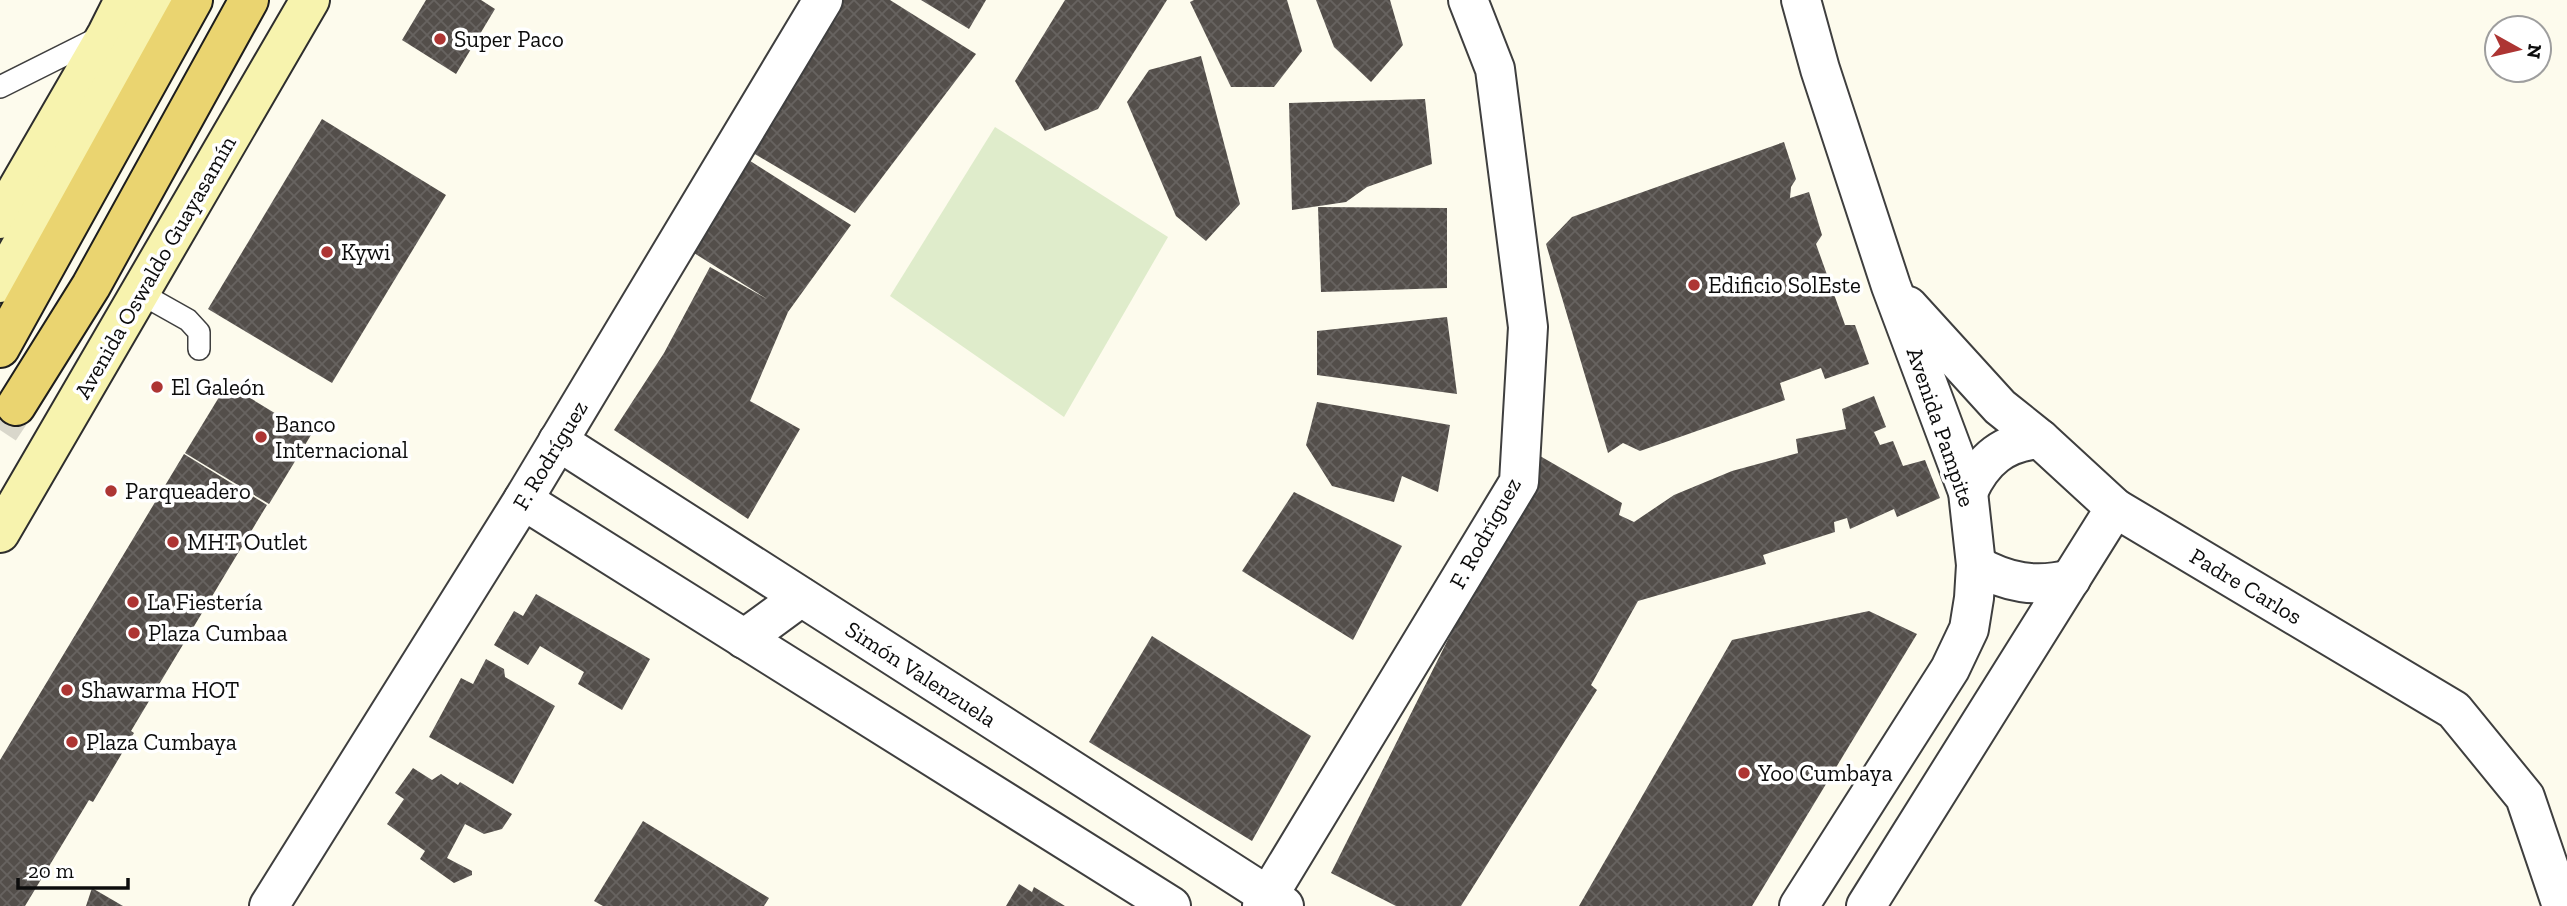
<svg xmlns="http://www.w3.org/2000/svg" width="2567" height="906" font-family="'Zilla Slab',serif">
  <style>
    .pitch { fill: #dfeccb }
    .building { fill: url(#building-cross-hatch) }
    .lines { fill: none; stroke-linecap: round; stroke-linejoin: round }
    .primary-tunnel { stroke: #d9d7cb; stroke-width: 38; stroke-dasharray: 38 19; stroke-linecap: butt }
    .service-casing { stroke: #3f3f3f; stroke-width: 24 }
    .minor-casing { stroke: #3f3f3f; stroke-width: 42 }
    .tertiary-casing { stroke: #3f3f3f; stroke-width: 42 }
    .secondary-casing { stroke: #2e2e2e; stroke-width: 42 }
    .primary-casing { stroke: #1d1d1d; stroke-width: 42 }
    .service { stroke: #fff; stroke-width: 21 }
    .minor { stroke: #fff; stroke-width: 38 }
    .tertiary { stroke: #fff; stroke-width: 38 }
    .secondary { stroke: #f7f3ae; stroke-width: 38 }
    .primary { stroke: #ead470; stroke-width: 38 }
    .poi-dot { fill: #ad3533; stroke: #fff; stroke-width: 2.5 }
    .labels { text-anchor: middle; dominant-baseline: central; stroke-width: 7; stroke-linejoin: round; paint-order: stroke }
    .poi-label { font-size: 23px; fill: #0c0c0c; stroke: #fff; text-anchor: start }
    .street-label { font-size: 23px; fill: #0c0c0c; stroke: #fff }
  </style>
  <defs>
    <pattern id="building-cross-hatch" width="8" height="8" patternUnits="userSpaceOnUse" patternTransform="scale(1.75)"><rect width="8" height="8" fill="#534e4a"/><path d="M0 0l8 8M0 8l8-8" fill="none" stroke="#676360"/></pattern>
  </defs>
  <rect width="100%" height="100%" fill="#fdfbed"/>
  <!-- pitch -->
  <polygon class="pitch" points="995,127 1168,237 1064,417 890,296"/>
  <!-- building -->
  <g class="building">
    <polygon points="426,0 481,0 495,9 456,74 402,40"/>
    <polygon points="843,0 890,0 976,54 855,213 748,150"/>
    <polygon points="921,0 986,0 969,29"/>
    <polygon points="1065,0 1167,0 1098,109 1045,131 1015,81"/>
    <polygon points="1194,0 1287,0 1302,51 1274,87 1231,87 1190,2"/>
    <polygon points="1316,0 1390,0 1403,45 1371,82 1334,47"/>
    <polygon points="1201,56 1240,204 1206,241 1176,216 1127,102 1149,70"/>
    <polygon points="1425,99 1432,164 1367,187 1346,202 1292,210 1289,103"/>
    <polygon points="322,119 446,195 332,383 208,309"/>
    <polygon points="1784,142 1796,179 1791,187 1790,198 1809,192 1822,235 1816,244 1845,325 1855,325 1869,364 1825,379 1821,368 1780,383 1785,400 1640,451 1623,443 1608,453 1546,244 1572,217"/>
    <polygon points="747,159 851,225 788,312 750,401 800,429 748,519 614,430 664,353 710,267 767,299 694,253"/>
    <polygon points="1318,207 1447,208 1447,288 1321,292"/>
    <polygon points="1447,317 1457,394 1317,375 1317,331"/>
    <polygon points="227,384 311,435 269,504 185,453"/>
    <polygon points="1874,396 1886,427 1874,432 1880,445 1893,441 1903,466 1925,460 1940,498 1897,517 1894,509 1850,529 1847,518 1834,522 1835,532 1763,555 1766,564 1638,601 1591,685 1597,690 1461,906 1396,906 1331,873 1540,456 1622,503 1619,515 1634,522 1674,495 1732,471 1798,453 1796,439 1846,429 1842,409"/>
    <polygon points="1317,402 1450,425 1438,492 1402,476 1394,502 1332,486 1306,445"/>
    <polygon points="184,454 267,505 131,731 134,733 93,802 89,800 25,906 0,906 0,760"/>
    <polygon points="1294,492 1402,546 1353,640 1242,571"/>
    <polygon points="536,594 650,659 622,710 578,684 584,672 540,646 528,665 494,645 514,611 523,616"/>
    <polygon points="1869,611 1917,634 1752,906 1579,906 1732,640"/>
    <polygon points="1152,636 1311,736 1252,841 1089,742"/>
    <polygon points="486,659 504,669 505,677 555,706 513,784 429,737 461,678 473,684"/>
    <polygon points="413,768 432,780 441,774 458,785 460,782 512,814 502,829 484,834 465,824 447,858 472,871 472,875 454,883 420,859 425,851 387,824 404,799 395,793"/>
    <polygon points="643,821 769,898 764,906 603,906 594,901"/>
    <polygon points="1019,884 1032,892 1034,887 1065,906 1006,906"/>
    <polygon points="92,888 123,906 86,906"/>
  </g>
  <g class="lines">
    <!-- primary-tunnel -->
    <polyline class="primary-tunnel" points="0,430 16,406"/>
    <defs>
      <g id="service">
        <polyline points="0,87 102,36"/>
        <polyline points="140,293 188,320 199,332 199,349"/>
      </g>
      <g id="minor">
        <polyline points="558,441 1284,906"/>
        <polyline points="523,500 1171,906"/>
        <polyline points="2115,508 2454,710 2525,797 2562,906"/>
        <polyline points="744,639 801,597"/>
        <polyline points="269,906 523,500 823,0"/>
        <polyline points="1262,906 1519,482 1528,327 1495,69 1468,0"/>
      </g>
      <g id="tertiary">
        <path d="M1968,492C1983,459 2004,442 2040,439"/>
        <path d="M1976,565C2007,583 2036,588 2071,579"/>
        <polyline points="1799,906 1950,669 1969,629 1974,598 1976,565 1968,492 1891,286 1820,69 1801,0"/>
        <polyline points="1866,906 2115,508 2040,439 2000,407 1908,306"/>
      </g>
      <g id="secondary">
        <polyline points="0,219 107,34 124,0"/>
        <polyline points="0,283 161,0"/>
        <polyline points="0,533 310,0"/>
      </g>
      <g id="primary">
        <polyline points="0,348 193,0"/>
        <polyline points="16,406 91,286 249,0"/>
      </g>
    </defs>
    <!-- service casing -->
    <use href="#service" class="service-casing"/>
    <!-- minor casing -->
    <use href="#minor" class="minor-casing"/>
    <!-- tertiary casing -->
    <use href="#tertiary" class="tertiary-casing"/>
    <!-- secondary casing -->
    <use href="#secondary" class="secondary-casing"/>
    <!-- primary casing -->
    <use href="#primary" class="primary-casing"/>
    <!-- service -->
    <use href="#service" class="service"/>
    <!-- minor -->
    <use href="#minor" class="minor"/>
    <!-- tertiary -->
    <use href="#tertiary" class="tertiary"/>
    <!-- secondary -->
    <use href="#secondary" class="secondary"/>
    <!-- primary -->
    <use href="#primary" class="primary"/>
  </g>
  <!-- markers -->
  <g class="poi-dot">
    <circle cx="440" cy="39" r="7"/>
    <circle cx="327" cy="252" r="7"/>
    <circle cx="1694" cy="285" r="7"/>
    <circle cx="157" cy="387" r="7"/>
    <circle cx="261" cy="437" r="7"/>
    <circle cx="111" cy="491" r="7"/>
    <circle cx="173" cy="542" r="7"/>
    <circle cx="133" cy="602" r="7"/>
    <circle cx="134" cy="633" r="7"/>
    <circle cx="67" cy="690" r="7"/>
    <circle cx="72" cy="742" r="7"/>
    <circle cx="1744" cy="773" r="7"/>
  </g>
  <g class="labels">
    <!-- poi labels -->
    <g class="poi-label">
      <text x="454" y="39">Super Paco</text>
      <text x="341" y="252">Kywi</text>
      <text x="1708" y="285">Edificio SolEste</text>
      <text x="171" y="387">El Galeón</text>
      <text x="275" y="424">Banco<tspan x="275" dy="26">Internacional</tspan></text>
      <text x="125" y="491">Parqueadero</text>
      <text x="187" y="542">MHT Outlet</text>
      <text x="147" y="602">La Fiestería</text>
      <text x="148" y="633">Plaza Cumbaa</text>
      <text x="81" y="690">Shawarma HOT</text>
      <text x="86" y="742">Plaza Cumbaya</text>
      <text x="1758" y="773">Yoo Cumbaya</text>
    </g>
    <!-- street labels -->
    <g class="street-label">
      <text transform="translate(155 267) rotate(-60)">Avenida Oswaldo Guayasamín</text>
      <text transform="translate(1941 427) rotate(71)">Avenida Pampite</text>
      <text transform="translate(550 455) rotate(-59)">F. Rodríguez</text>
      <text transform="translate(1485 533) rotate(-61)">F. Rodríguez</text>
      <text transform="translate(2246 586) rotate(31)">Padre Carlos</text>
      <text transform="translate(921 674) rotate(33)">Simón Valenzuela</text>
    </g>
  </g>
  <!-- north arrow -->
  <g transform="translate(2518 49) rotate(98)"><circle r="33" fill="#ffffff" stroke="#9e9e9e" stroke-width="2"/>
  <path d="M0-5L12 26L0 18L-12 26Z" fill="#ad3533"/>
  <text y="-10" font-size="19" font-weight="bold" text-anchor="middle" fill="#0c0c0c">N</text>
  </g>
  <!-- scale -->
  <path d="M18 878v10h110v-10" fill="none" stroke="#0c0c0c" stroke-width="3.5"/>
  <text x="28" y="878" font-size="21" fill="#0c0c0c" stroke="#ffffff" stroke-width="5" paint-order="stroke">20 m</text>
</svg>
